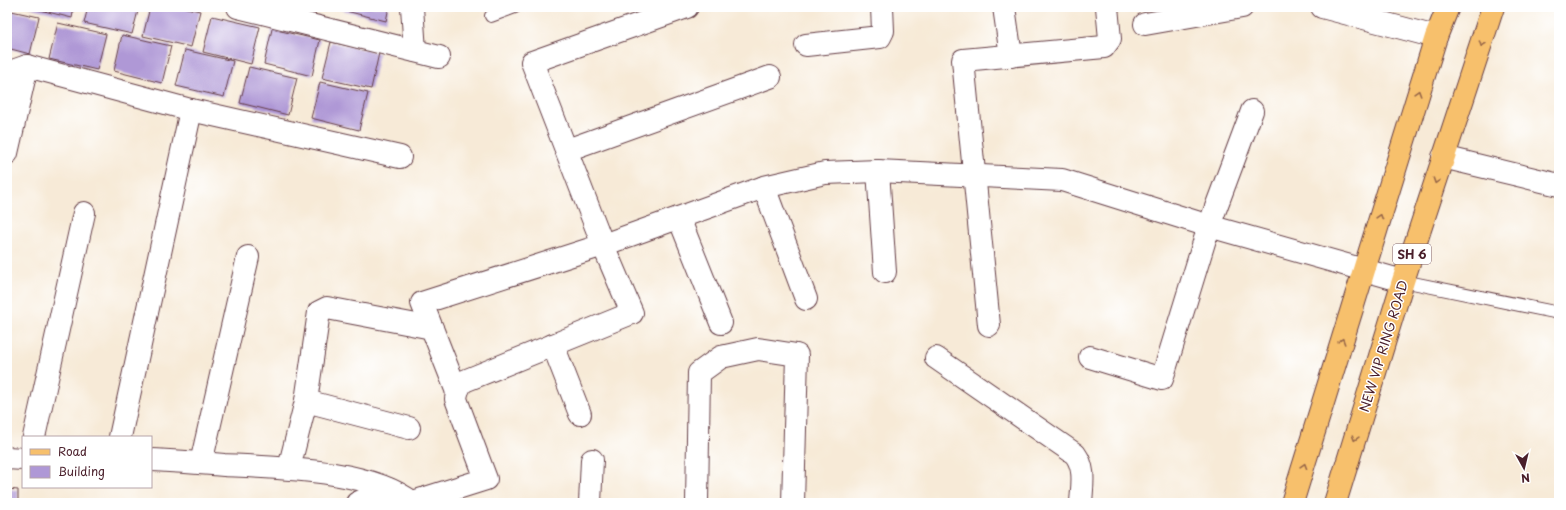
<svg xmlns="http://www.w3.org/2000/svg" width="1566" height="510" font-family="'Playpen Sans',sans-serif">
  <style>
    .building { fill: #af98d6 }
    .lines { fill: none; stroke-linecap: round; stroke-linejoin: round }
    .service-casing { stroke: #643d45; stroke-width: 14 }
    .minor-casing { stroke: #643d45; stroke-width: 24 }
    .primary-casing { stroke: #643d45; stroke-width: 24 }
    .service { stroke: #fff; stroke-width: 12 }
    .minor { stroke: #fff; stroke-width: 22 }
    .primary { stroke: #f7c06c; stroke-width: 22 }
    .oneway { stroke: #986748 }
    .labels { text-anchor: middle; dominant-baseline: central; stroke-width: 3; stroke-linejoin: round; paint-order: stroke }
    .shield { fill: #fff; stroke: #80626b; stroke-width: 1 }
    .shield-label { font-size: 12px; font-weight: bold; fill: #4a1f2b }
    .street-label { font-size: 13px; fill: #4a1f2b; stroke: #fff }
  </style>
  <rect width="100%" height="100%" fill="#fff"/>
  <filter id="ink" filterUnits="userSpaceOnUse"><feTurbulence type="fractalNoise" baseFrequency=".025" numOctaves="2"/><feDisplacementMap in="SourceGraphic" scale="8" xChannelSelector="R" yChannelSelector="G"/><feConvolveMatrix kernelMatrix="1 2 1 2 8 2 1 2 1" color-interpolation-filters="sRGB"/></filter>
  <filter id="wash" filterUnits="userSpaceOnUse"><feTurbulence type="fractalNoise" baseFrequency=".012" numOctaves="4" result="noise"/><feDisplacementMap in="SourceGraphic" scale="16" xChannelSelector="R" yChannelSelector="G"/><feGaussianBlur stdDeviation="0.9" result="paint"/><feColorMatrix in="noise" values="0 0 0 0 0 0 0 0 0 0 0 0 0 0 0 0 0 1.4 0 .05"/><feComposite in="paint" operator="in"/></filter>
  <g filter="url(#wash)">
    <rect width="100%" height="100%" fill="#f7ead7"/>
    <g id="blocks">
      <!-- building -->
      <g class="building">
        <polygon points="28,7 74,7 72,18"/>
        <polygon points="88,7 139,7 132,34 84,23"/>
        <polygon points="150,7 182,7 200,11 191,47 143,36"/>
        <polygon points="338,7 389,7 386,21 338,9"/>
        <polygon points="7,10 39,17 30,54 7,48"/>
        <polygon points="212,16 260,27 251,64 203,52"/>
        <polygon points="58,23 106,34 97,70 49,59"/>
        <polygon points="272,29 320,40 312,76 264,64"/>
        <polygon points="122,35 171,46 162,83 114,71"/>
        <polygon points="331,42 379,53 371,89 322,78"/>
        <polygon points="185,50 233,61 224,97 176,86"/>
        <polygon points="249,67 297,78 288,115 240,103"/>
        <polygon points="320,82 368,93 359,130 311,118"/>
        <polygon points="7,489 18,490 18,503 7,503"/>
      </g>
    </g>
  </g>
  <g filter="url(#ink)">
    <use href="#blocks" fill-opacity="0" stroke="#643d45" stroke-width="1"/>
    <g class="lines">
      <defs>
        <g id="service">
          <polyline points="491,16 515,7"/>
          <polyline points="1403,281 1559,313"/>
        </g>
        <g id="minor">
          <polyline points="238,7 439,57"/>
          <polyline points="412,7 415,51"/>
          <polyline points="1004,7 1011,56"/>
          <polyline points="1322,7 1436,37"/>
          <polyline points="1145,24 1242,7"/>
          <polyline points="806,45 880,37 883,31 882,7"/>
          <polyline points="7,73 27,66 191,110 400,157"/>
          <polyline points="567,150 770,77"/>
          <polyline points="7,153 27,66"/>
          <polyline points="1443,157 1559,185"/>
          <polyline points="878,171 885,272"/>
          <polyline points="764,187 806,299"/>
          <polyline points="679,218 721,323"/>
          <polyline points="989,325 963,60 1104,47 1110,39 1107,7"/>
          <polyline points="553,345 580,414"/>
          <polyline points="1090,357 1162,379 1209,226 1252,111"/>
          <path d="M936,358L1075,454C1086,469 1082,485 1081,503"/>
          <polyline points="457,392 422,303 603,245 532,62 687,7"/>
          <polyline points="306,401 409,428"/>
          <polyline points="34,437 84,213"/>
          <polyline points="120,437 191,110"/>
          <polyline points="7,458 23,459"/>
          <path d="M151,460C175,461 200,463 224,465C278,468 370,469 413,503"/>
          <polyline points="201,463 248,257"/>
          <polyline points="289,468 306,401 319,312 327,308 432,328"/>
          <polyline points="413,502 486,479 456,399 457,392 462,382 632,313 603,245 764,187 825,173 878,171 1062,180 1209,226 1403,281"/>
          <polyline points="357,503 388,489"/>
          <polyline points="590,503 592,460"/>
          <polyline points="697,503 699,373 721,357 758,349 797,355 793,503"/>
        </g>
        <g id="primary">
          <polyline points="1292,503 1436,37 1448,7"/>
          <polyline points="1335,503 1403,281 1493,7"/>
        </g>
      </defs>
      <!-- service casing -->
      <use href="#service" class="service-casing"/>
      <!-- minor casing -->
      <use href="#minor" class="minor-casing"/>
      <!-- primary casing -->
      <use href="#primary" class="primary-casing"/>
      <!-- service -->
      <use href="#service" class="service"/>
      <!-- minor -->
      <use href="#minor" class="minor"/>
      <!-- primary -->
      <use href="#primary" class="primary"/>
    </g>
    <!-- one-way arrows -->
    <defs><path id="oneway-chevron" d="M-2-3.5L2.5 0L-2 3.5" fill="none" stroke-width="1.6" stroke-linecap="round" stroke-linejoin="round"/></defs>
    <g class="oneway">
      <use href="#oneway-chevron" transform="translate(1482 44) rotate(109)"/>
      <use href="#oneway-chevron" transform="translate(1418 93) rotate(-73)"/>
      <use href="#oneway-chevron" transform="translate(1436 181) rotate(108)"/>
      <use href="#oneway-chevron" transform="translate(1380 217) rotate(-73)"/>
      <use href="#oneway-chevron" transform="translate(1342 341) rotate(-73)"/>
      <use href="#oneway-chevron" transform="translate(1355 438) rotate(107)"/>
      <use href="#oneway-chevron" transform="translate(1304 466) rotate(-73)"/>
    </g>
  </g>
  <g class="labels">
    <!-- shield labels -->
    <rect class="shield" x="1393" y="244" width="38" height="20" rx="3"/>
    <g class="shield-label">
      <text x="1412" y="254">SH 6</text>
    </g>
    <!-- street labels -->
    <g class="street-label">
      <text transform="translate(1383 346) rotate(-73)">NEW VIP RING ROAD</text>
    </g>
  </g>
  <!-- margin -->
  <rect width="1566" height="510" fill="none" stroke="#fff" stroke-width="24"/>
  <!-- legend -->
  <rect x="22" y="436" width="130" height="52" fill="#ffffff" stroke="#b7a5aa"/>
  <rect x="30" y="449" width="20" height="6" fill="#f7c06c" stroke="#b7a5aa"/>
  <text x="58" y="456" font-size="12" fill="#4a1f2b">Road</text>
  <rect x="30" y="466" width="20" height="12" fill="#af98d6" stroke="#b7a5aa"/>
  <text x="58" y="476" font-size="12" fill="#4a1f2b">Building</text>
  <!-- north arrow -->
  <g transform="translate(1524 468) rotate(172)" stroke="#ffffff" stroke-width="3" paint-order="stroke">
  <path d="M0-3L7 15L0 10L-7 15Z" fill="#4a1f2b"/>
  <text y="-6" font-size="11" font-weight="bold" text-anchor="middle" fill="#4a1f2b">N</text>
  </g>
</svg>
